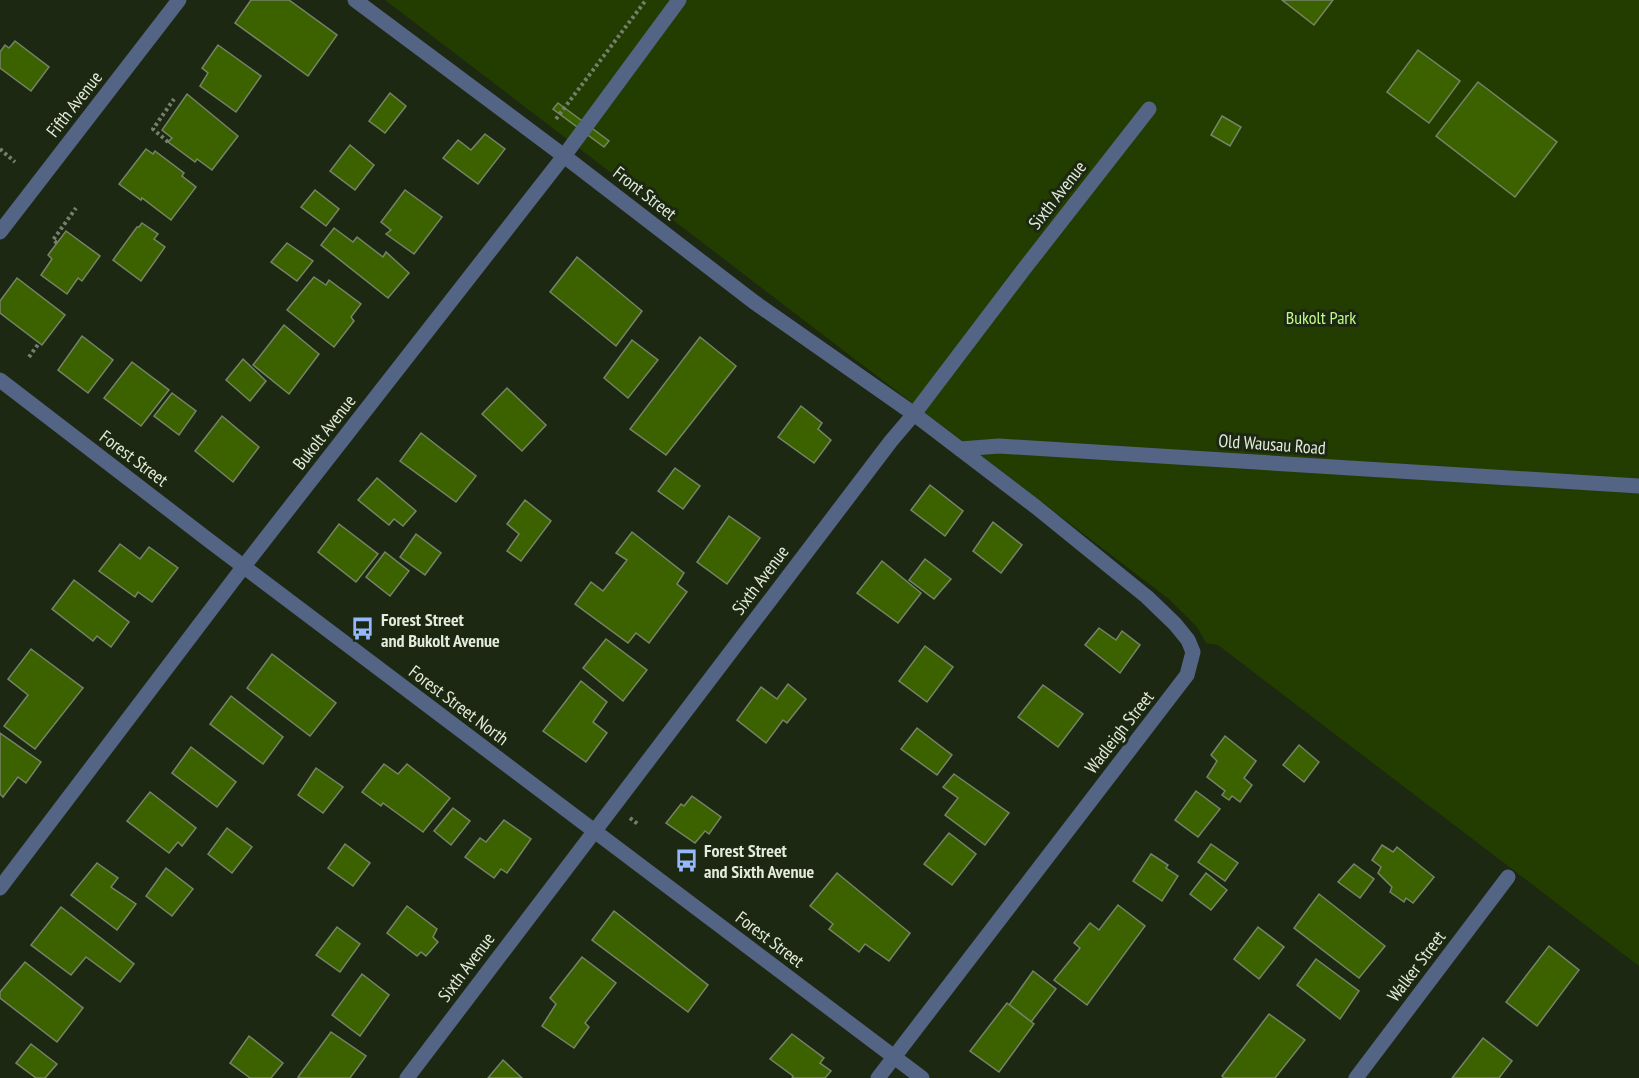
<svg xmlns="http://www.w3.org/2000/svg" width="1639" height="1078" font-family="'PT Sans Narrow',sans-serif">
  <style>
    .green { fill: #233c00 }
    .building { fill: #3c6200; stroke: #758469; stroke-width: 1.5 }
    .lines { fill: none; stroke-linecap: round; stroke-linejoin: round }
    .path { stroke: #747f6c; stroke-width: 4; stroke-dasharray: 3 3; stroke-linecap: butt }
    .minor { stroke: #536484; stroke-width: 15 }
    .labels { text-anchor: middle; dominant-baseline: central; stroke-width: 6; stroke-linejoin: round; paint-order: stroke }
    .street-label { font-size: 18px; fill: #e2ebdc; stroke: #1c2811 }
    .park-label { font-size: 18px; fill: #c0f889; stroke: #1c2811 }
    .poi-label { font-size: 18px; font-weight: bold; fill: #e2ebdc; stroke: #1c2811; text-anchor: start }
  </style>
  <rect width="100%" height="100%" fill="#1c2811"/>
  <!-- green -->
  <polygon class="green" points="385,0 1639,0 1639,966 1218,645 1206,643 1197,627 1170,600"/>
  <!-- building -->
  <g class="building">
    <polygon points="251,0 289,0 337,35 308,76 235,23"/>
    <polygon points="1282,0 1333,0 1314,25"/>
    <polygon points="15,41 49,67 31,91 0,68 0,52 5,45 9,48"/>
    <polygon points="218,45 261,76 236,112 200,86 208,73 202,68"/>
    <polygon points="1418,50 1460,81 1429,123 1387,92"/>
    <polygon points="1478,82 1557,142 1515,197 1436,136"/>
    <polygon points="390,93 406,106 385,133 369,121"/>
    <polygon points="187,94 238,136 212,170 197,159 195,162 168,142 172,138 162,130"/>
    <polygon points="558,103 609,141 604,147 553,109"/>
    <polygon points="1222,116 1241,127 1230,146 1211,135"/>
    <polygon points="485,134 505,149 478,184 443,158 458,140 471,150"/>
    <polygon points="350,145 374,165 355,190 330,171"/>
    <polygon points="146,149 153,154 155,151 184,173 182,176 196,187 171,220 142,198 141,200 119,184"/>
    <polygon points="315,190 339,209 326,226 301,207"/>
    <polygon points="405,190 442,217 414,254 386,234 391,230 381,222"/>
    <polygon points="142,223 158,234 154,239 165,247 141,281 113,260 137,227 139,227"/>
    <polygon points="334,228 353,242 357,237 383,257 386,252 409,273 388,298 321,245"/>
    <polygon points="66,231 100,256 82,281 78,278 67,294 41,275 52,259 48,255"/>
    <polygon points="287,243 313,261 297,281 271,262"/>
    <polygon points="577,257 642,311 616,346 550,292"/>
    <polygon points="314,277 326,285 329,280 361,304 351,317 354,321 334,347 287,310"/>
    <polygon points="17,278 65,315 42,345 0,313 0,301"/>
    <polygon points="284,325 319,354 289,394 253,365"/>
    <polygon points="82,336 113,360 88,393 58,370"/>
    <polygon points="700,337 736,366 666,455 630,429"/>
    <polygon points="632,340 658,360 628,398 604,378"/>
    <polygon points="243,359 266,381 250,401 226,380"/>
    <polygon points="132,362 169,390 141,426 104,398"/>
    <polygon points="507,388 546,425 522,451 482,414"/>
    <polygon points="172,393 196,411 179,435 154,416"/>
    <polygon points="801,406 822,423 818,429 831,440 814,463 778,437"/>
    <polygon points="222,416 259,447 233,482 195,451"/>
    <polygon points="421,433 476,476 456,502 400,461"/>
    <polygon points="675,468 700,486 683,509 658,491"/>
    <polygon points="377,478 416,511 403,526 394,519 389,525 358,500"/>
    <polygon points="930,485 963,511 945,536 911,510"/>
    <polygon points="525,500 551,521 521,561 507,551 519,534 507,524"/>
    <polygon points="729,516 760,538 727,584 697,562"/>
    <polygon points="993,522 1022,545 1001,573 973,551"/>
    <polygon points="339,524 378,554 356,582 318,552"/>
    <polygon points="632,532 684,573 677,584 687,592 649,643 636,633 628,643 575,604 591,582 603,591 627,560 616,553"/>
    <polygon points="416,534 441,553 425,575 400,557"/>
    <polygon points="120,544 140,559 149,547 178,568 152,602 138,592 135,597 99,571"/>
    <polygon points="385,552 409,571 390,596 366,577"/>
    <polygon points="925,559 951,579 934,599 909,580"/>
    <polygon points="882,561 921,593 898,623 857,593"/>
    <polygon points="74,580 129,622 111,647 97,636 93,641 52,609"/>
    <polygon points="1099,628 1116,640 1122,631 1140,645 1120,673 1085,645"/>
    <polygon points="606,639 647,670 623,701 583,668"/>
    <polygon points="925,646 953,667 927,702 899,681"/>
    <polygon points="31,649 83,688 35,749 4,726 28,695 8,679"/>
    <polygon points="272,654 336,703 310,736 247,688"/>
    <polygon points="581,681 607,702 593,722 607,733 586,762 543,731"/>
    <polygon points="788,684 806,699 787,723 783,720 766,743 737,720 761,687 777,699"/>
    <polygon points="1043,685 1083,714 1058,747 1018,717"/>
    <polygon points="231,696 283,737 263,764 210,724"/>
    <polygon points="917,728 952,755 937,775 901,749"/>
    <polygon points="0,733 41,762 26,783 18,777 3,797 0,794"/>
    <polygon points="1225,736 1256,761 1244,778 1252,785 1240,802 1232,796 1229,800 1222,795 1225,791 1207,777 1217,761 1211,755"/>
    <polygon points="1299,745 1319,762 1304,782 1283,765"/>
    <polygon points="191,747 236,782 217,807 172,773"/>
    <polygon points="384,764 398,774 407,764 450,798 423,832 383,803 381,806 362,792"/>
    <polygon points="316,768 343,787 323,813 298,795"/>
    <polygon points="954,774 1009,813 985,845 945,815 958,798 943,787"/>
    <polygon points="1196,791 1220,809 1198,837 1175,820"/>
    <polygon points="150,792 196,828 182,846 178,842 169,853 127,821"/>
    <polygon points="692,796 721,817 709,834 705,831 695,843 666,823 681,804 684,806"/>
    <polygon points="453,808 470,821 451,845 434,831"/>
    <polygon points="504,820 531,839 507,873 501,869 494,878 465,857 480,838 486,842"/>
    <polygon points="227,828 252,847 232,873 208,854"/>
    <polygon points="949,833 976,854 952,885 924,864"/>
    <polygon points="345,844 370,863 353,886 328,868"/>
    <polygon points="1211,844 1238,863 1225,881 1198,862"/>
    <polygon points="1382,845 1393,852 1397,847 1434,877 1413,903 1406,898 1404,902 1390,892 1392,887 1378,873 1381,867 1372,860"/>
    <polygon points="1151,854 1168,865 1166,868 1178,876 1162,901 1133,881"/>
    <polygon points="97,863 118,878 111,887 136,904 117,930 71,895"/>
    <polygon points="1354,864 1374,879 1360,898 1338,882"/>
    <polygon points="166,868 193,889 172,916 146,896"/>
    <polygon points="837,873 910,933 889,961 865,944 859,952 829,929 833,924 810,906"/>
    <polygon points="1206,873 1227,890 1211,910 1190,894"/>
    <polygon points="1319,894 1385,946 1359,978 1294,928"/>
    <polygon points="1118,905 1145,926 1087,1005 1054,980 1080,948 1074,943 1090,923 1099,930"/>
    <polygon points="407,906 437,929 433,937 438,942 426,956 421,952 417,956 387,933"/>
    <polygon points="61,907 134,964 120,982 86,957 71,975 31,945"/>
    <polygon points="614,911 708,985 688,1012 592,940"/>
    <polygon points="337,927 360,944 340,972 316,955"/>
    <polygon points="1258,927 1284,947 1259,979 1234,959"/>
    <polygon points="1549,946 1579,970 1537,1026 1506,1002"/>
    <polygon points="582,957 616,983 585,1023 589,1027 574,1048 542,1026 556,1004 550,998"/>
    <polygon points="1316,959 1359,991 1340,1019 1297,985"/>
    <polygon points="25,962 83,1008 57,1042 0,998 0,992"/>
    <polygon points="1033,971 1056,989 1031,1022 1009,1005"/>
    <polygon points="362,974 389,995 360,1036 332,1015"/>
    <polygon points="1007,1003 1034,1024 999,1072 970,1051"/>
    <polygon points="1269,1014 1305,1040 1275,1078 1224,1078 1222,1076"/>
    <polygon points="331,1032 366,1056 350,1078 300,1078 298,1077"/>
    <polygon points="792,1034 824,1058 820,1063 831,1071 825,1078 792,1078 793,1076 770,1059"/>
    <polygon points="249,1036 283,1063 271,1078 250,1078 230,1063"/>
    <polygon points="1483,1038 1512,1061 1499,1078 1452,1078"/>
    <polygon points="31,1044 57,1064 45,1078 36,1078 16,1063"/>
    <polygon points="503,1060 522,1078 488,1078"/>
  </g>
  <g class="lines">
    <!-- path -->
    <g class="path">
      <polyline points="556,119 646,0"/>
      <polyline points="168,142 153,129 174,99"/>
      <polyline points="0,149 15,162"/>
      <polyline points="57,243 53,240 76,208"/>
      <polyline points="29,357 39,343"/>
      <polyline points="630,818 639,825"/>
    </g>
    <!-- minor -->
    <g class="minor">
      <polyline points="355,0 564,156 754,302 914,414 1036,507 1147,597 1175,624 1188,640 1193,652 1187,675 878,1078"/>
      <polyline points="0,232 179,0"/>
      <polyline points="0,380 211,542 922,1078"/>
      <polyline points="960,449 999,446 1639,486"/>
      <polyline points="0,888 244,566 564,156 679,0"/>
      <polyline points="407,1078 891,441 914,414 1024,269 1149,109"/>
      <polyline points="1356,1078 1508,877"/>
    </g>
  </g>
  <!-- icons -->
  <defs>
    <symbol id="bus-bare" viewBox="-9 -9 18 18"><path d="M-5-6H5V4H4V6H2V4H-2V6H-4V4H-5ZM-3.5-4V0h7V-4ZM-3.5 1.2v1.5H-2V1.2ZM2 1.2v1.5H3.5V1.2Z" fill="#94b7fd" stroke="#1c2811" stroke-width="2.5" paint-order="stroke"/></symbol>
  </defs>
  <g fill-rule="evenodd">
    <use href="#bus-bare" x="346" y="612" width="33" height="33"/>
    <use href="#bus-bare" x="670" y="844" width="33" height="33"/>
  </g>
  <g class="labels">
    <!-- street labels -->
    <g class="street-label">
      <text transform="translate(74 104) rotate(-52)">Fifth Avenue</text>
      <text transform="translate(645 193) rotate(38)">Front Street</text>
      <text transform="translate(1057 195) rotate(-52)">Sixth Avenue</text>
      <text transform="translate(324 432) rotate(-52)">Bukolt Avenue</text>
      <text transform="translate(1272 444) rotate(4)">Old Wausau Road</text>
      <text transform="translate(134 458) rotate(37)">Forest Street</text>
      <text transform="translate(760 580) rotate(-53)">Sixth Avenue</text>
      <text transform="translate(459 705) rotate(37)">Forest Street North</text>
      <text transform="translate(1119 732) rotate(-52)">Wadleigh Street</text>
      <text transform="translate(770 939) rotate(37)">Forest Street</text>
      <text transform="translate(1416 966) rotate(-53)">Walker Street</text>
      <text transform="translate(466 967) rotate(-53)">Sixth Avenue</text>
    </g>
    <!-- park labels -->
    <g class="park-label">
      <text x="1321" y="317">Bukolt Park</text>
    </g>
    <!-- poi labels -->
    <g class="poi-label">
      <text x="381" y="619">Forest Street<tspan x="381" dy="21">and Bukolt Avenue</tspan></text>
      <text x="704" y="850">Forest Street<tspan x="704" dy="21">and Sixth Avenue</tspan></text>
    </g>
  </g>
</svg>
